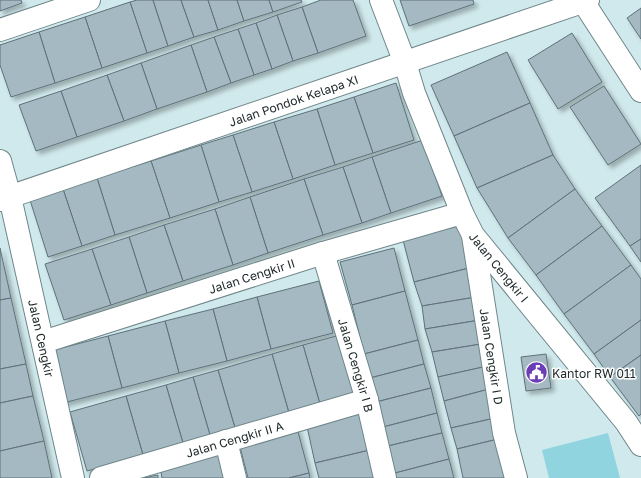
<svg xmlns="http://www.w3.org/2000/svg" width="641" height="478" font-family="'Golos Text',sans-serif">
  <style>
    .green { fill: #8fd4de }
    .building { fill: #a4b9c2; stroke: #5e717a; filter: url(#shadow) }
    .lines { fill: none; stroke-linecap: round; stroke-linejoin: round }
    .minor-casing { stroke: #6f8689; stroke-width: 24 }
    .minor { stroke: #fff; stroke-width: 22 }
    .labels { text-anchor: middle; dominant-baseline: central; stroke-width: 3; stroke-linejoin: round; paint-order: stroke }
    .street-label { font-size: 12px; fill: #212b2c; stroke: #fff }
    .poi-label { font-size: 12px; fill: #212b2c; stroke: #fff; text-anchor: start }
  </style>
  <defs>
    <filter id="shadow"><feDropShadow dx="3.5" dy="3.5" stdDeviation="2" flood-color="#0004"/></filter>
  </defs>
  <rect width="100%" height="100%" fill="#d0e9ec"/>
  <!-- green -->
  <polygon class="green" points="608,433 620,478 549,478 542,450"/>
  <!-- building -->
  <g class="building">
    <polygon points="0,0 21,0 22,3 0,11"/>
    <polygon points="137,0 153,0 168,46 147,53 130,2"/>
    <polygon points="153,0 181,0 194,37 168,46"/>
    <polygon points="181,0 208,0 218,30 194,37"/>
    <polygon points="208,0 237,0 244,21 218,30"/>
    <polygon points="237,0 269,0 273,12 244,21"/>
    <polygon points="269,0 301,0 302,2 273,12"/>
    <polygon points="321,0 353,0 366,36 318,53 302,7"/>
    <polygon points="400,0 473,0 474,4 409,26"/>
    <polygon points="130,2 147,53 102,68 85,17"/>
    <polygon points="302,7 318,53 293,61 277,15"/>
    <polygon points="641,8 641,39 627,18"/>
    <polygon points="277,15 293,61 272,69 256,23"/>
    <polygon points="85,17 102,68 55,83 39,32"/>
    <polygon points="256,23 272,69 254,75 238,29"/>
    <polygon points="238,29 254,75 231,83 214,37"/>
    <polygon points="39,32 55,83 11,97 0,65 0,45"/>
    <polygon points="572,33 602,82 558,109 528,60"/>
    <polygon points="214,37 231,83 207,92 191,45"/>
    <polygon points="191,45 207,92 157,109 141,63"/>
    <polygon points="507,52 530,103 454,136 431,85"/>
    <polygon points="141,63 157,109 124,121 107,75"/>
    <polygon points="107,75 124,121 77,137 61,91"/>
    <polygon points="396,83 414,140 373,153 354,97"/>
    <polygon points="604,86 641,144 608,165 570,107"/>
    <polygon points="61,91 77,137 36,151 19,105"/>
    <polygon points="354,97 373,153 335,165 317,109"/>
    <polygon points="530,103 553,155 477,188 454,136"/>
    <polygon points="317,109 335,165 293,179 274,122"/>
    <polygon points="274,122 293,179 252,192 233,135"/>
    <polygon points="233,135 252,192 219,202 201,145"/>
    <polygon points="423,140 442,196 391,213 372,157"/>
    <polygon points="201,145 219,202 170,218 151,161"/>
    <polygon points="553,155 575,189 508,238 477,188"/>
    <polygon points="372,157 391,213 362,223 343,167"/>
    <polygon points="151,161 170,218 115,235 97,178"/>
    <polygon points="641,165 641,239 630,246 595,198"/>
    <polygon points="343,167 362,223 323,235 304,179"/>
    <polygon points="97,178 115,235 82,246 63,189"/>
    <polygon points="304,179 323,235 268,253 250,197"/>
    <polygon points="63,189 82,246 48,257 30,200"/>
    <polygon points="575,189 602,226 536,275 508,238"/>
    <polygon points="250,197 268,253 233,265 215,209"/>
    <polygon points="215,209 233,265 183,281 164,225"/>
    <polygon points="164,225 183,281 147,293 129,237"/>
    <polygon points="462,225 473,267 414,282 403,240"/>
    <polygon points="602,226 631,265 564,314 536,275"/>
    <polygon points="129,237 147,293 111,305 92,249"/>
    <polygon points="641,239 641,262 630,246"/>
    <polygon points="0,248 11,298 0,300"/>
    <polygon points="394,248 405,291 352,305 340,262"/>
    <polygon points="92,249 111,305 64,320 45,264"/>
    <polygon points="631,265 641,279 641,320 594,354 564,314"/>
    <polygon points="473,267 476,297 422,306 414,282"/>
    <polygon points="319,281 333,333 271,349 257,297"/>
    <polygon points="405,291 418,340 364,354 352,305"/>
    <polygon points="257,297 271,349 227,361 213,309"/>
    <polygon points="476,297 480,320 425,329 422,306"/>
    <polygon points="11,298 26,364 0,369 0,300"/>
    <polygon points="213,309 227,361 179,373 165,321"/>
    <polygon points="480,320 481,344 432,352 425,329"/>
    <polygon points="641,320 641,355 610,377 594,354"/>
    <polygon points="165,321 179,373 122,388 108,336"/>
    <polygon points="340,335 357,393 320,404 303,345"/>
    <polygon points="108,336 122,388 63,403 50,351"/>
    <polygon points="418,340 424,364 370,378 364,354"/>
    <polygon points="481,344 483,367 438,377 432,352"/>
    <polygon points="303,345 320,404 289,413 272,354"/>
    <polygon points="272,354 289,413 235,428 218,370"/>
    <polygon points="546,354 551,388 526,391 521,357"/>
    <polygon points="641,355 641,414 639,416 610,377"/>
    <polygon points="26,364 33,396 0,403 0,369"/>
    <polygon points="424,364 431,388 376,402 370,378"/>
    <polygon points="483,367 489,389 444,401 438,377"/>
    <polygon points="218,370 235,428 210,435 193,377"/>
    <polygon points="193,377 210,435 183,443 166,385"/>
    <polygon points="166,385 183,443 143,455 126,396"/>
    <polygon points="431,388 437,413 383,427 376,402"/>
    <polygon points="489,389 495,418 451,428 444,401"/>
    <polygon points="33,396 44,441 0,451 0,403"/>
    <polygon points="126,396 143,455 87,471 70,412"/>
    <polygon points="360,409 370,450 315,463 306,422"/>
    <polygon points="437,413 442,433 388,446 383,427"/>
    <polygon points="495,418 498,439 457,449 451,428"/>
    <polygon points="297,428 309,473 289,478 248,478 239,443"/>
    <polygon points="442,433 449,459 395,473 388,446"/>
    <polygon points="498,439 506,478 463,478 457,449"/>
    <polygon points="44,441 52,478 0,478 0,451"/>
    <polygon points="370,450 377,478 319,478 315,463"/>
    <polygon points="226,452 231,478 162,478 160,466"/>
    <polygon points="449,459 454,478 396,478 395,473"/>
    <polygon points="309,473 310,478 289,478"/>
    <polygon points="158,475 158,478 143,478"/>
  </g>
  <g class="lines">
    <defs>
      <g id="minor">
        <path id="s1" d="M381,0L405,63L414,93L462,213L473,235L626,422L641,445"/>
        <polyline points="582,0 641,91"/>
        <polyline points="0,30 89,0"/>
        <path id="s2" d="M0,161L10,197L73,478"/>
        <path id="s3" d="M0,200L588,0"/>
        <path id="s4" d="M473,236L504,433L516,478"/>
        <path id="s5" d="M323,253L367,400L385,478"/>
        <path id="s6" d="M43,342L323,253L462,213"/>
        <polyline points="226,441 235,478"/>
        <path id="s7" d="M101,478L367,400"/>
      </g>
    </defs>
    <!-- minor casing -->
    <use href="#minor" class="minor-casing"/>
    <!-- minor -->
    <use href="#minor" class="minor"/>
  </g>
  <!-- icons -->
  <defs>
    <symbol id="civic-disc" viewBox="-11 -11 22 22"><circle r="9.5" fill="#6c3eb6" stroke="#fff"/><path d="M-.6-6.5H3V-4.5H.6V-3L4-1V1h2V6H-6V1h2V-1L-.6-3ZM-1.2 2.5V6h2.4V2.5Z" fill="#fff"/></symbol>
  </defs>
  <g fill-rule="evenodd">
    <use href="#civic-disc" x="524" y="360" width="25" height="25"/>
  </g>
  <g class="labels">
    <!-- street labels -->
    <g class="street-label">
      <text stroke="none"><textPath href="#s3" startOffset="310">Jalan Pondok Kelapa XI</textPath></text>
      <text stroke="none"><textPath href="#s1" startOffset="294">Jalan Cengkir I</textPath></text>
      <text stroke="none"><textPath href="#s6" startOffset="219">Jalan Cengkir II</textPath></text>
      <text stroke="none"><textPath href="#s2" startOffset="182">Jalan Cengkir</textPath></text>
      <text stroke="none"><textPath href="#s4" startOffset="122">Jalan Cengkir I D</textPath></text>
      <text stroke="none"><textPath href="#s5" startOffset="117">Jalan Cengkir I B</textPath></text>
      <text stroke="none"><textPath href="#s7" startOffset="139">Jalan Cengkir II A</textPath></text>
    </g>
    <!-- poi labels -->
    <g class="poi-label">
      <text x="552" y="373">Kantor RW 011</text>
    </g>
  </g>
</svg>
